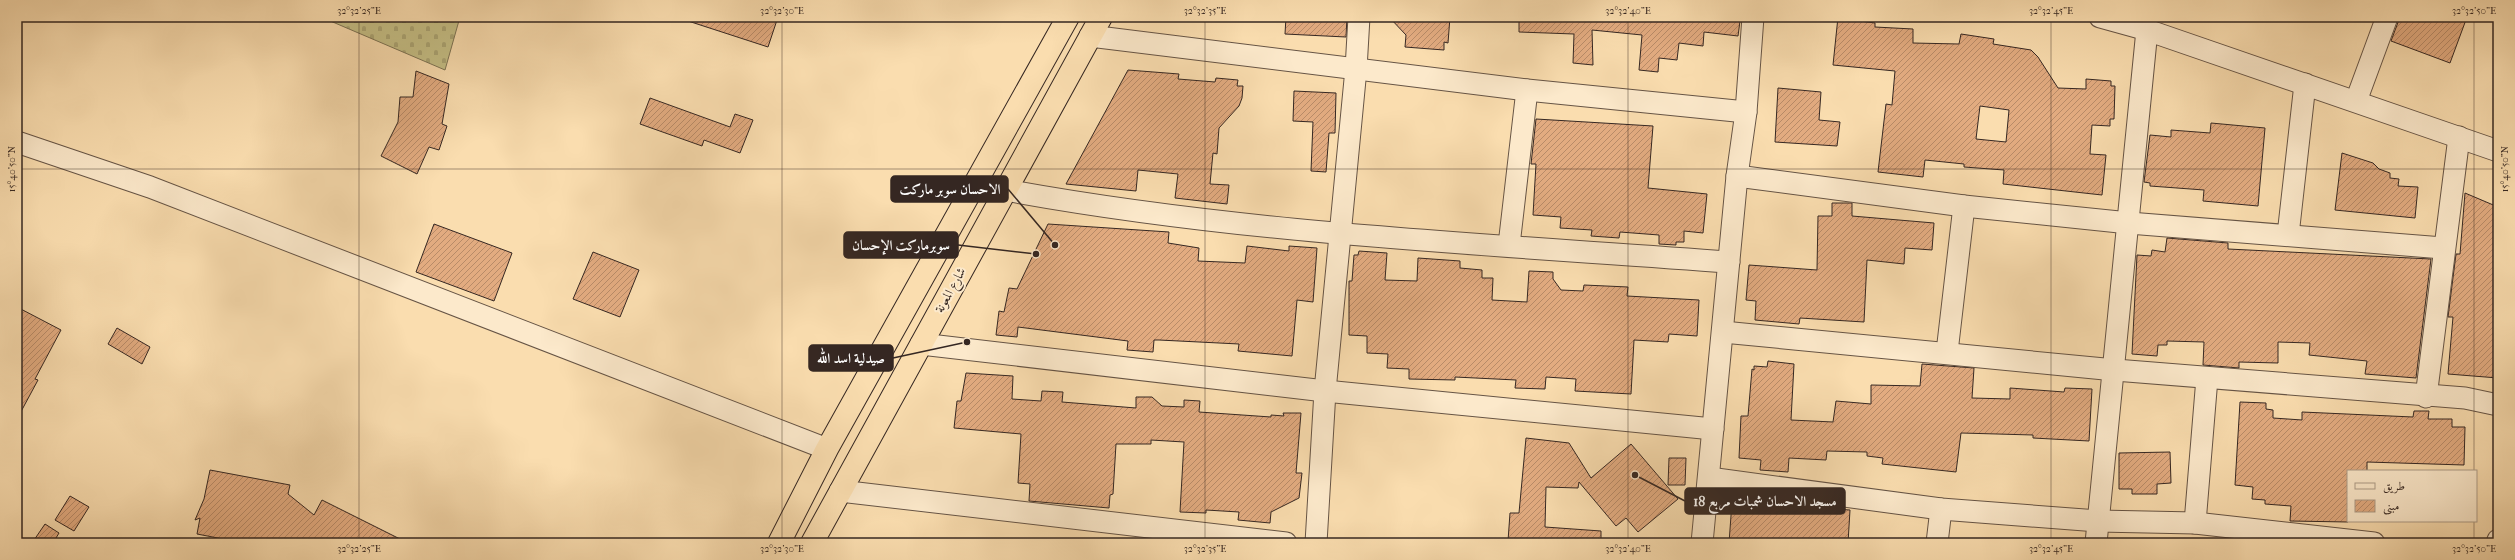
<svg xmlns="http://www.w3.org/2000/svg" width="2515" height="560" font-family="'IM FELL French Canon',Amiri,serif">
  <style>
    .cemetery { fill: url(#cemetery-stones); stroke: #7d7354 }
    .building { fill: url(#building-hatch); stroke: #352722; fill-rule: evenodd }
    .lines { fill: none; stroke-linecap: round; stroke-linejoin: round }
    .minor-casing { stroke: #665445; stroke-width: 23 }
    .trunk-casing { stroke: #352722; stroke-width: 24 }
    .minor { stroke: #fce9cb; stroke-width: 21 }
    .trunk { stroke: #faddaf; stroke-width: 22 }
    .ticks { fill: none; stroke: #352722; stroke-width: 1; stroke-opacity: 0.45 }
    .labels { text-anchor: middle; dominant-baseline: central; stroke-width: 4; stroke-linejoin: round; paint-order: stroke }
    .street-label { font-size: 13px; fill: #352722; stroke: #fce9cb }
    .leader { fill: none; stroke: #352722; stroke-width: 1.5 }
    .callout-dot { fill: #352722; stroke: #fce9cb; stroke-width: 1.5 }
    .callout { fill: #352722; stroke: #352722; stroke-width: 1.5 }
    .callout-label { font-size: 14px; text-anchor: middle; font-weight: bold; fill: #fff }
    .neatline { fill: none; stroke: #352722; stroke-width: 1.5 }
    .ticks-label { font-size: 10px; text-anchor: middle; fill: #352722 }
  </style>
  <defs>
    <pattern id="cemetery-stones" width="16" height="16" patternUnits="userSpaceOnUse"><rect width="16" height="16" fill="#c5bf86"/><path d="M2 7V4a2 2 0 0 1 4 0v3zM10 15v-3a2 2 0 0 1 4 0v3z" fill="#aaa473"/></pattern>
    <pattern id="building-hatch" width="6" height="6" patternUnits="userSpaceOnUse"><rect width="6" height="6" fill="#e2ab80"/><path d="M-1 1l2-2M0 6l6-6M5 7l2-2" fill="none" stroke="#b88b68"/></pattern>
  </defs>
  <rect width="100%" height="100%" fill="#faddaf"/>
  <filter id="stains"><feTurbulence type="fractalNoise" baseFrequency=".005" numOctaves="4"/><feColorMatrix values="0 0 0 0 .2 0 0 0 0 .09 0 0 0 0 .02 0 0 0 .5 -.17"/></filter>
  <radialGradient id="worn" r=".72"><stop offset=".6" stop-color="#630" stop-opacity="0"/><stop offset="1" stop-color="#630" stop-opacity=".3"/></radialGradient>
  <!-- cemetery -->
  <polygon class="cemetery" points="321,17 460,17 445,70"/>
  <!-- building -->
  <g class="building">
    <polygon points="685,17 778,17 768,47 685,20"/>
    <polygon points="1286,17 1347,17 1346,37 1285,34"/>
    <polygon points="1389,17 1450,17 1448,43 1444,42 1444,50 1405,47 1406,35"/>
    <polygon points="1519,17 1728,17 1728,20 1740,21 1738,36 1704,32 1703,46 1679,43 1677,60 1659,58 1658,72 1639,70 1642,35 1592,30 1593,65 1573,63 1574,34 1519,32"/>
    <path d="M1838,17H1861L1860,21L1875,23V27L1913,29V43L1959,44L1961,34L1994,39L1993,44L2031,50L2038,57L2058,88L2086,89V79L2111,81V86H2115L2114,119H2110V126L2092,125L2090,154L2106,155L2102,195L2003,184L2004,170L1964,167V164L1925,160L1923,177L1878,172L1886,104L1892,105L1895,71L1833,65ZM1980,106L2009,110L2006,142L1976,139Z"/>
    <polygon points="2400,17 2467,17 2450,63 2391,41"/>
    <polygon points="1128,70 1179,74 1178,79 1215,82 1216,78 1238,80 1237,86 1243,86 1242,98 1239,106 1219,128 1217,154 1213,153 1210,184 1229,185 1227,204 1175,198 1178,174 1138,170 1136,191 1066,184"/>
    <polygon points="416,71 449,84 442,124 447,126 439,150 429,147 417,174 381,156 398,122 400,97 413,97"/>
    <polygon points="1778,88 1821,92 1819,120 1840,122 1837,146 1775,142"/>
    <polygon points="1294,91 1336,93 1335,133 1329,133 1326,172 1311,171 1313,122 1293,121"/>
    <polygon points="650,98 730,127 735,114 753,120 740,153 704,140 702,146 640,124"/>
    <polygon points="1536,119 1653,126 1648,188 1707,194 1703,233 1684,231 1684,242 1676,242 1676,245 1659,244 1659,235 1620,232 1619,238 1591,236 1592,230 1560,228 1561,217 1533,215 1536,164 1531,164"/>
    <polygon points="2211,123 2265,128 2258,206 2203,201 2204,190 2150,186 2150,183 2144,182 2150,135 2171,137 2171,130 2210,133"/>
    <polygon points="2342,153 2373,163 2379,169 2390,173 2390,178 2399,179 2398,186 2418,187 2415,218 2335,210"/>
    <polygon points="2465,193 2498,207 2498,378 2448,374 2453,317 2448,317 2456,254 2460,254"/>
    <polygon points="1832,203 1852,203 1852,216 1934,223 1932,250 1905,248 1904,264 1867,260 1864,322 1800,318 1799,324 1755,320 1756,301 1746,300 1749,265 1817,270 1818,216 1832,216"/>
    <polygon points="434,224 512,253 494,301 416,272"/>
    <polygon points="1048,224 1169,232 1168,243 1199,248 1198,261 1245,263 1247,246 1289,251 1289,246 1317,248 1313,302 1297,300 1292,356 1238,351 1239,344 1159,340 1154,340 1153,352 1127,350 1128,341 1018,327 1017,337 996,335 999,311 1004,312 1009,288 1017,289"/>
    <polygon points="2167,238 2228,243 2228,249 2431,259 2416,378 2365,374 2367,361 2309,355 2310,343 2278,342 2278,363 2239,362 2239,368 2203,365 2204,342 2167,341 2167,345 2158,345 2157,356 2132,354 2137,255 2151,256 2152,250 2165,252"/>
    <polygon points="1359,251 1387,253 1385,280 1417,281 1418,258 1460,261 1460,268 1482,270 1482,278 1493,278 1492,300 1527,302 1529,271 1553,272 1553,279 1561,290 1583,291 1584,285 1628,287 1627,296 1699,300 1697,336 1669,334 1668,342 1634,340 1631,394 1575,391 1576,379 1546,377 1545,389 1515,388 1516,380 1455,377 1455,380 1409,379 1409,369 1387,368 1388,354 1367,353 1367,336 1349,335 1349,281 1352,281 1354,255 1358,255"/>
    <polygon points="593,252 639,270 620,317 573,299"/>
    <polygon points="17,307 61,330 35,379 38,380 17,419"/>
    <polygon points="117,328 150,347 142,364 108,344"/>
    <polygon points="1768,361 1794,364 1791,420 1833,422 1836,401 1871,404 1871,385 1920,386 1922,364 1974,368 1972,398 2010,399 2010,388 2064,392 2065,388 2092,389 2089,441 2033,438 2033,435 1961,433 1956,472 1882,464 1883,458 1867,456 1867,452 1827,451 1826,460 1789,458 1788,472 1760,470 1761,460 1739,458 1741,416 1748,416 1752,369 1754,370 1754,366 1767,367"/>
    <polygon points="966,373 1013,376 1012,399 1041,401 1042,391 1063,392 1062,402 1136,408 1136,397 1152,397 1162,406 1184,407 1184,400 1200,401 1199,412 1271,417 1271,415 1284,416 1283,413 1301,413 1296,473 1302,473 1299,498 1271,512 1270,523 1238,520 1239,512 1206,510 1206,513 1180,512 1184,442 1151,440 1151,444 1116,444 1113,494 1110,495 1109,508 1029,501 1030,484 1018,483 1021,434 954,428 957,401 961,401"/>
    <polygon points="2240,402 2266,403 2266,409 2273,410 2273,418 2302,420 2302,412 2413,417 2414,411 2429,411 2428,419 2452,419 2452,427 2465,427 2464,465 2367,462 2367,471 2348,471 2348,522 2290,521 2291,506 2265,504 2265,500 2252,499 2253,487 2235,485"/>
    <polygon points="1526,438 1569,443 1591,478 1631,444 1678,499 1638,532 1626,518 1616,526 1579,482 1578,488 1546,487 1545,527 1601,531 1601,543 1508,541 1510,513 1519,513"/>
    <polygon points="2170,452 2171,483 2157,484 2157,494 2132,494 2132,489 2119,489 2119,453"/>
    <polygon points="1669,458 1686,458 1685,485 1668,485"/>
    <polygon points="210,470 290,485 288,494 314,515 322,500 408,543 244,543 197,534 200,518 195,520 204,499"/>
    <polygon points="70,496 89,507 74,531 55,520"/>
    <polygon points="1732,502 1850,510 1848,543 1729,543"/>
    <polygon points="45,524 59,533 53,543 32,543"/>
  </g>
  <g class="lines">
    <defs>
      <g id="minor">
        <polyline points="2100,17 2147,30 2498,151"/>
        <polyline points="1090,36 1527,90 1746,112"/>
        <polyline points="2356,101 2387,17"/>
        <polyline points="17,142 150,187 827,449"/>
        <polyline points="1737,176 1964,206 2129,223 2443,248"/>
        <path d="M1005,190C1244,234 1488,244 1729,262"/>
        <polyline points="2288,235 2305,84"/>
        <polyline points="1509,245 1527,90"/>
        <polyline points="1723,332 2115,370 2465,398 2498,405"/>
        <polyline points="921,344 1325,391 1713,429"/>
        <polyline points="1947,352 1964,206"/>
        <polyline points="2426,397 2459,137"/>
        <polyline points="1709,478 1941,509 2098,521 2195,523 2374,543"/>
        <polyline points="840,491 1286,543"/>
        <polyline points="2195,523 2207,378"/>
        <polyline points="1316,543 1325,391 1356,69 1359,17"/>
        <polyline points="1702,543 1737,176 1746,112 1753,17"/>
        <polyline points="1937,543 1941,509"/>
        <polyline points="2096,543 2147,30"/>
        <polyline points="2497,543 2498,540"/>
      </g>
      <g id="trunk">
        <polyline points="779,543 827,449 1068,17"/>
        <polyline points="812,543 1101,17"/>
      </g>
    </defs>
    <!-- minor casing -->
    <use href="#minor" class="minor-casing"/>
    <!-- trunk casing -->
    <use href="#trunk" class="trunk-casing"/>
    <!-- minor -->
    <use href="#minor" class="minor"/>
    <!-- trunk -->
    <use href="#trunk" class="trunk"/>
  </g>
  <!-- ticks -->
  <path class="ticks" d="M359,17V543M782,17V543M1205,17V543M1628,17V543M2051,17V543M2474,17V471M17,169H2498M2474,521V543"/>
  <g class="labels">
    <!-- street labels -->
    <g class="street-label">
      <text transform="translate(950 290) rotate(-61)">شارع المعونة</text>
    </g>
  </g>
  <!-- callouts -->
  <path class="leader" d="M1055 245L1008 189M1036 254L958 245M967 342L893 358M1635 475L1685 501"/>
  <g class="callout-dot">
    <circle cx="1055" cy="245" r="4"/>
    <circle cx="1036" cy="254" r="4"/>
    <circle cx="967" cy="342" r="4"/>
    <circle cx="1635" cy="475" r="4"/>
  </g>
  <g class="callout">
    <rect x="891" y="176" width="117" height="26" rx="4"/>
    <rect x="844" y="232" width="114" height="26" rx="4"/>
    <rect x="809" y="345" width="84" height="26" rx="4"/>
    <rect x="1685" y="488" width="160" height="26" rx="4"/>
  </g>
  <g class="callout-label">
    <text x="950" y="194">الاحسان سوبر ماركت</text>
    <text x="901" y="250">سوبرماركت الإحسان</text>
    <text x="851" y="363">صيدلية اسد الله</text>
    <text x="1765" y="506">مسجد الاحسان شمبات مربع 18</text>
  </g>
  <!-- margin -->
  <rect width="2515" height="560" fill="none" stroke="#faddaf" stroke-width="44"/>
  <!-- legend -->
  <rect x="2347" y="470" width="130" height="52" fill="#fce9cb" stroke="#ac9b87"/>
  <rect x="2355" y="483" width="20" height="6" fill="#fce9cb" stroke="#ac9b87"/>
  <text x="2383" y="490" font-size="12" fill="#352722">طريق</text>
  <rect x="2355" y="500" width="20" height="12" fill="url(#building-hatch)" stroke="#ac9b87"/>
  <text x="2383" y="510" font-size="12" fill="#352722">مبنى</text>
  <rect x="22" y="22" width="2471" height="516" class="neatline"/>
  <g class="ticks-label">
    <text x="359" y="14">32°32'25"E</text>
    <text x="782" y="14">32°32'30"E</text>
    <text x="1205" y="14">32°32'35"E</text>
    <text x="1628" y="14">32°32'40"E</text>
    <text x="2051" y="14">32°32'45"E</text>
    <text x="2474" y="14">32°32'50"E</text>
    <text transform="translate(11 169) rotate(-90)" y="4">15°40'50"N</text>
    <text transform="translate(2504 169) rotate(-90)" y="4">15°40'50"N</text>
    <text x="359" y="552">32°32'25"E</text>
    <text x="782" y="552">32°32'30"E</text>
    <text x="1205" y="552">32°32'35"E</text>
    <text x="1628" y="552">32°32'40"E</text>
    <text x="2051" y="552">32°32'45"E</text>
    <text x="2474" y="552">32°32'50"E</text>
  </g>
  <rect width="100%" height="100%" filter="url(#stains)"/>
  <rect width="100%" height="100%" fill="url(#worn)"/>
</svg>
